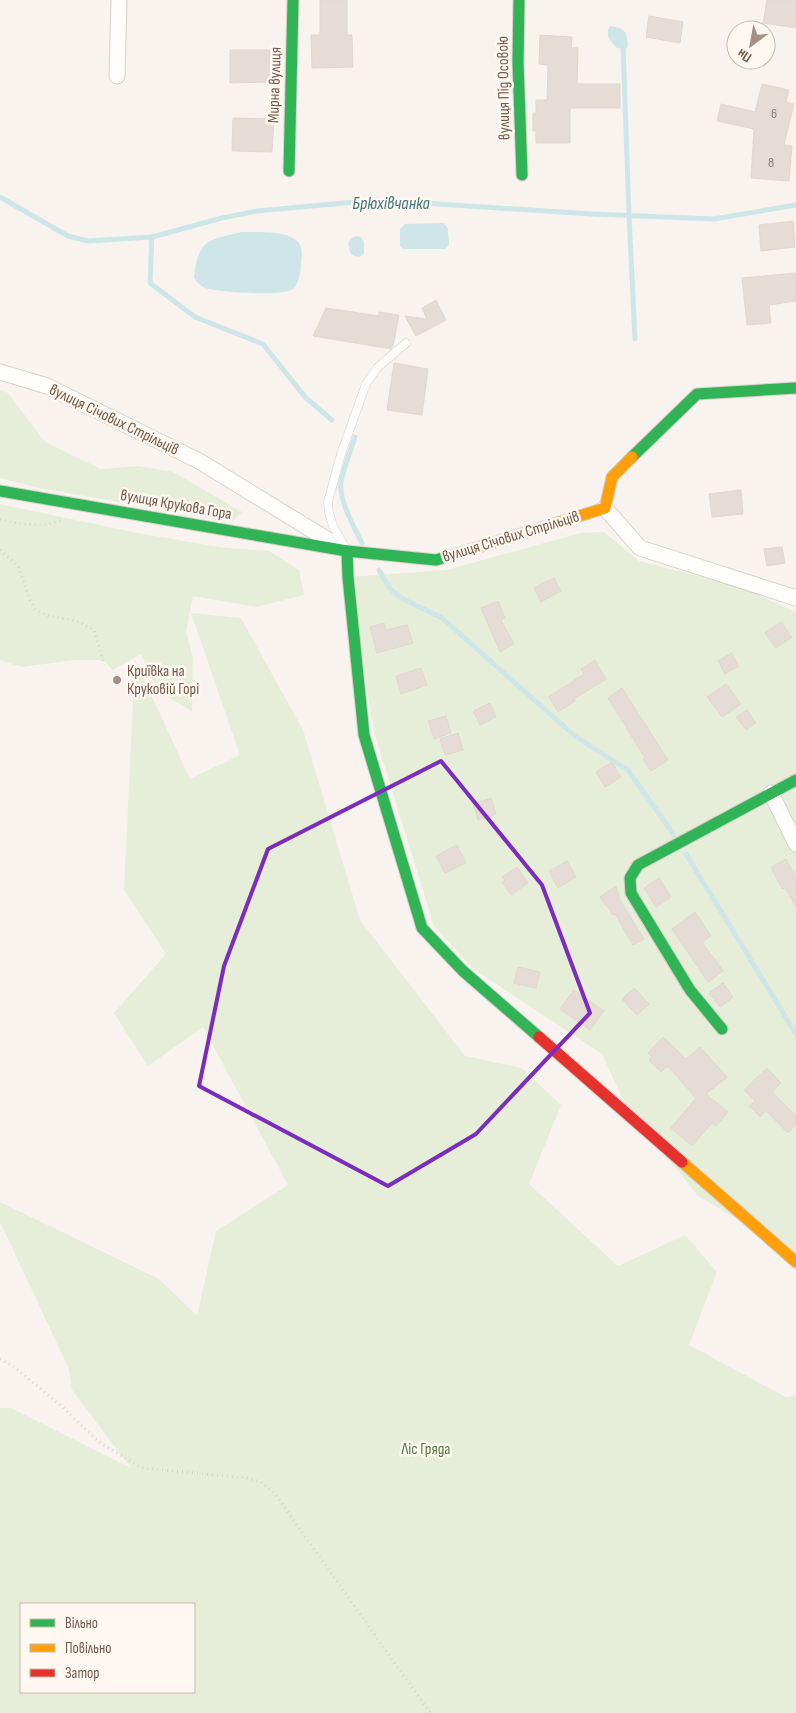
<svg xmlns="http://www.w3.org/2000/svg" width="796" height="1713" font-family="'Sofia Sans Condensed',sans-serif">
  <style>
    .green { fill: #e6eed9; fill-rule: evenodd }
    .water { fill: #cfe6e8 }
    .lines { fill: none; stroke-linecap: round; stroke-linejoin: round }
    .stream { stroke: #cfe6e8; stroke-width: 5 }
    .building { fill: #e4dcd5; stroke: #e1d7d0 }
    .lane-casing { stroke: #d6d0ca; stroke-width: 9 }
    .street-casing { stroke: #d6d0ca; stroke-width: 17 }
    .fast-casing { stroke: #d7d0ca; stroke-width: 13 }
    .slow-casing { stroke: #d7d0ca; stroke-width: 13 }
    .jam-casing { stroke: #d7d0ca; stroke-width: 13 }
    .path { stroke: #dad3d0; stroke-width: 3; stroke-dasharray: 1 4; stroke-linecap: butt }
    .lane { stroke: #fefdfc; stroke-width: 8 }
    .street { stroke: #fefdfc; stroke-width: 15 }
    .fast { stroke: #30b455; stroke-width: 11 }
    .slow { stroke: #ff9f0a; stroke-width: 11 }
    .jam { stroke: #e5322d; stroke-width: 11 }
    .marked { fill: none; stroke: #7b2cbf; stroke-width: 4; stroke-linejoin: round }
    .poi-dot { fill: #a49085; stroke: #fef8f0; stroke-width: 2 }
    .labels { text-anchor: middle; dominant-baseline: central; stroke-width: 5; stroke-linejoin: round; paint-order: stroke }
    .number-label { font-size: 14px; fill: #937c71 }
    .street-label { font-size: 16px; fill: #765a4d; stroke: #fef8f0 }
    .poi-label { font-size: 16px; fill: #765a4d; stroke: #fef8f0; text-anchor: start }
    .park-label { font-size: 16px; fill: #587b45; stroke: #fef8f0 }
    .water-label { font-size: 18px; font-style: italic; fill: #447a81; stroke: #fef8f0 }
  </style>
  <rect width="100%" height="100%" fill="#f8f3ee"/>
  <!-- green -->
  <g class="green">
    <polygon points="0,390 8,393 45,442 101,469 138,466 173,472 242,512 232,522 39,488 0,478"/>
    <polygon points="0,504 137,533 220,547 269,551 299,570 304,595 256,607 193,596 186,631 193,658 192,711 159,692 141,654 113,670 103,660 74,660 22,667 0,660"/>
    <polygon points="604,532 639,561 740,587 796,612 796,1252 792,1252 698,1196 627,1108 602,1054 472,968 434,926 374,732 348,577 446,570 581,533"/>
    <path d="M191,613L241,618L303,730L360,920L465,1056L522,1068L561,1105L529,1184L618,1266L685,1235L717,1272L689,1345L786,1397L796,1395V1713H0V1408H11L131,1468L72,1390L69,1369L0,1222V1202L159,1279L197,1316L216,1231L288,1185L203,1027L148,1066L114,1013L166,954L124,890L135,660L190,779L240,755ZM21,1604H194V1692H21Z"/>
  </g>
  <!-- water -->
  <g class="water">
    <path d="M610,26L620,28L626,33L628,46L626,49L617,48C611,42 604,34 610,26Z"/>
    <polygon points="440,223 444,223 448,229 449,244 445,249 404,249 400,246 400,229 405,224"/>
    <path d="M242,232C257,232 288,230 298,242C303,247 302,257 301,264C301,271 299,284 293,289C283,297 218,292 205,288C200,286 197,282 194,278C198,239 208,240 242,232Z"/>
    <path d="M356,236L361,237L364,242V254C360,258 354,257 350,253L348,243L351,238Z"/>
  </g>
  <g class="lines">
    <!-- stream -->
    <g class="stream">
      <polyline points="623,45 629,215 635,339"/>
      <polyline points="0,197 68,236 88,241 152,237 222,218 257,211 377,200 592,214 714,219 796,205"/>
      <polyline points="152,237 150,283 195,317 263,344 305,397 332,420"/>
      <path d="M355,437C351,450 343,470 341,483C339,501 354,527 362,543"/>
      <polyline points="379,570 390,589 403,599 442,618 576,737 628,770 674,835"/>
      <polyline points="686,854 796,1034"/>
    </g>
  </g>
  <!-- building -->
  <g class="building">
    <polygon points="320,0 347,0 347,35 352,35 353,67 312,68 311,35 320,35"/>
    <polygon points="767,0 796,0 796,28 763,23"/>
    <polygon points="649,16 683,22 680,43 646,37"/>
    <polygon points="540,35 572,37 571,48 578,48 577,84 620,84 620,108 570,108 570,143 536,143 536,131 533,131 533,113 536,113 536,100 547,100 548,65 539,64"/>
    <polygon points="230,50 270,50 271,82 230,83"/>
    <polygon points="762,84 789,90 786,102 794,104 784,145 792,146 789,181 751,178 754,129 717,121 721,104 755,112"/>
    <polygon points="233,118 274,119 272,152 232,151"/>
    <polygon points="793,221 795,247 761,251 759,225"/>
    <polygon points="796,273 796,301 769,305 771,323 747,325 742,278"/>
    <polygon points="436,300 446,320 416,336 405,316 427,319 422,308"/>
    <polygon points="326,308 379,316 379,312 399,315 393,346 391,349 313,336"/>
    <polygon points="394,363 428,369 422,415 387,410"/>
    <polygon points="741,490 743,514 712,517 709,494"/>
    <polygon points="782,547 785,563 767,566 764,549"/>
    <polygon points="554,578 561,591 541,602 534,588"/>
    <polygon points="498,601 505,618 501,620 514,644 500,652 481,608"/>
    <polygon points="781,622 792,637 776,648 765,633"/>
    <polygon points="384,623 386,630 407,625 413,643 377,653 370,627"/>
    <polygon points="732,653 739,666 725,674 718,661"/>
    <polygon points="595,660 606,679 574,699 575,701 558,712 549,697 584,674 581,669"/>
    <polygon points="421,668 427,685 401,694 396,676"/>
    <polygon points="726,684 741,704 722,717 707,697"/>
    <polygon points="622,688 668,760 651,771 643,759 645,758 608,698"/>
    <polygon points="490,703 496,717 480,725 473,711"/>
    <polygon points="747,710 756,723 746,730 736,717"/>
    <polygon points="446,716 451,733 434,739 428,721"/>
    <polygon points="458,733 463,750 445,755 440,739"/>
    <polygon points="612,762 621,777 605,787 596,772"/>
    <polygon points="491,798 496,814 478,820 473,804"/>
    <polygon points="457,845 466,863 445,873 436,856"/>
    <polygon points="786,859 796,878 796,907 785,888 782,889 771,867"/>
    <polygon points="567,861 576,877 558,888 549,871"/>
    <polygon points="517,867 528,883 511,895 502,882 505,880 502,877"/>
    <polygon points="659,878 671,897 656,907 644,888"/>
    <polygon points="616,886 620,900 644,939 633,945 615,914 613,915 600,897"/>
    <polygon points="695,912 711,936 702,942 723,971 708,982 672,929"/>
    <polygon points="518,967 540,972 536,988 514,983"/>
    <polygon points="723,983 733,997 720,1007 709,993"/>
    <polygon points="634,988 649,1004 637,1015 622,999"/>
    <polygon points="574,990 604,1011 590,1030 560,1009"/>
    <polygon points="663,1037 686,1059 700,1047 727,1077 706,1094 728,1112 716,1126 712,1123 692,1146 671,1128 696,1098 668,1066 661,1072 649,1060 652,1057 648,1053"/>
    <polygon points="767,1068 781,1083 772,1092 796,1116 796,1124 788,1133 766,1111 760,1117 749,1106 755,1101 744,1090"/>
  </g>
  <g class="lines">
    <defs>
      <polyline id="lane" points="345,547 333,526 329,513 328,502 341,454 366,384 377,368 406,343"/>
      <g id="street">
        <polyline points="117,76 119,0"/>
        <polyline points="0,372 47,386 199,461 338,546"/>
        <polyline points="605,508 640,548 796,598"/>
        <polyline points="771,793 796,844"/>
      </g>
      <g id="fast">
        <polyline points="519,0 518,62 522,175"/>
        <polyline points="289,171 293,0"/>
        <polyline points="632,457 697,394 796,388"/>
        <polyline points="0,491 347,551 436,560 463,552"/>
        <polyline points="347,551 348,577 364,735 422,928 463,971 539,1037"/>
        <polyline points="722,1029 690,990 631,893 630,878 638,865 796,780"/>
      </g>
      <g id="slow">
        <polyline points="463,552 605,508 612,477 632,457"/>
        <polyline points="682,1162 796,1262"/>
      </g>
      <polyline id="jam" points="539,1037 682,1162"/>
    </defs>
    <!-- lane casing -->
    <use href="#lane" class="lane-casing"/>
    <!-- street casing -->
    <use href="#street" class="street-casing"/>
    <!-- fast casing -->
    <use href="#fast" class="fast-casing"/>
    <!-- slow casing -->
    <use href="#slow" class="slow-casing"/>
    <!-- jam casing -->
    <use href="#jam" class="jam-casing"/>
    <!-- path -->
    <g class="path">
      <path d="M0,520C20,524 42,528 62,520"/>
      <polyline points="0,550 18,566 30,600 35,609 48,616 77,621 94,630 104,665"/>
      <polyline points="0,1359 14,1367 58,1403 99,1442 142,1468 247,1478 261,1482 275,1494 430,1713"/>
    </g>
    <!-- lane -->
    <use href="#lane" class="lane"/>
    <!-- street -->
    <use href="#street" class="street"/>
    <!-- fast -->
    <use href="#fast" class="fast"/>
    <!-- slow -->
    <use href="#slow" class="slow"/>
    <!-- jam -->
    <use href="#jam" class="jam"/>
  </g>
  <!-- marked area -->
  <path class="marked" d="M441,761L542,885L590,1013L476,1134L388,1186L199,1086L224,966L268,849Z"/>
  <!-- markers -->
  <circle class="poi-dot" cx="117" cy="680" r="5"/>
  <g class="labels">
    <!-- number labels -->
    <g class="number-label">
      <text x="774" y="113">6</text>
      <text x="771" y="162">8</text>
    </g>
    <!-- street labels -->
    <g class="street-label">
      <text transform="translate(275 85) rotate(-88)">Мирна вулиця</text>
      <text transform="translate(504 88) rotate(-91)">вулиця Під Осовою</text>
      <text transform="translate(114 420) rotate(26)">вулиця Січових Стрільців</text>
      <text transform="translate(176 505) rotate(10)">вулиця Крукова Гора</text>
      <text transform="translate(511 537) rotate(-17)">вулиця Січових Стрільців</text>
    </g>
    <!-- poi labels -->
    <g class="poi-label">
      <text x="127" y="671">Криївка на<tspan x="127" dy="18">Круковій Горі</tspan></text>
    </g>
    <!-- park labels -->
    <g class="park-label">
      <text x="426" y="1449">Ліс Гряда</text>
    </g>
    <!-- water labels -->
    <g class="water-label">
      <text x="391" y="203">Брюхівчанка</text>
    </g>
  </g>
  <!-- legend -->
  <rect x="20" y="1603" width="175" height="90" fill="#fef8f0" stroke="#c8b9af"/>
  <rect x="30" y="1619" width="25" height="8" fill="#30b455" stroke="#c8b9af"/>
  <text x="65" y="1628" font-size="15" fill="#765a4d">Вільно</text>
  <rect x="30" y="1644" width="25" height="8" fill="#ff9f0a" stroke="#c8b9af"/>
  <text x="65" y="1653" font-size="15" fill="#765a4d">Повільно</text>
  <rect x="30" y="1669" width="25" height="8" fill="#e5322d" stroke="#c8b9af"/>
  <text x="65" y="1678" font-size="15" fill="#765a4d">Затор</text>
  <!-- north arrow -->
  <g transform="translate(751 45) rotate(212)"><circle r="24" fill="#fef8f0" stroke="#c8b9af"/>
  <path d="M0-4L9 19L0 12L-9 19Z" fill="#a49085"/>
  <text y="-8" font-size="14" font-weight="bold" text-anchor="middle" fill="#765a4d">Пн</text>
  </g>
</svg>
